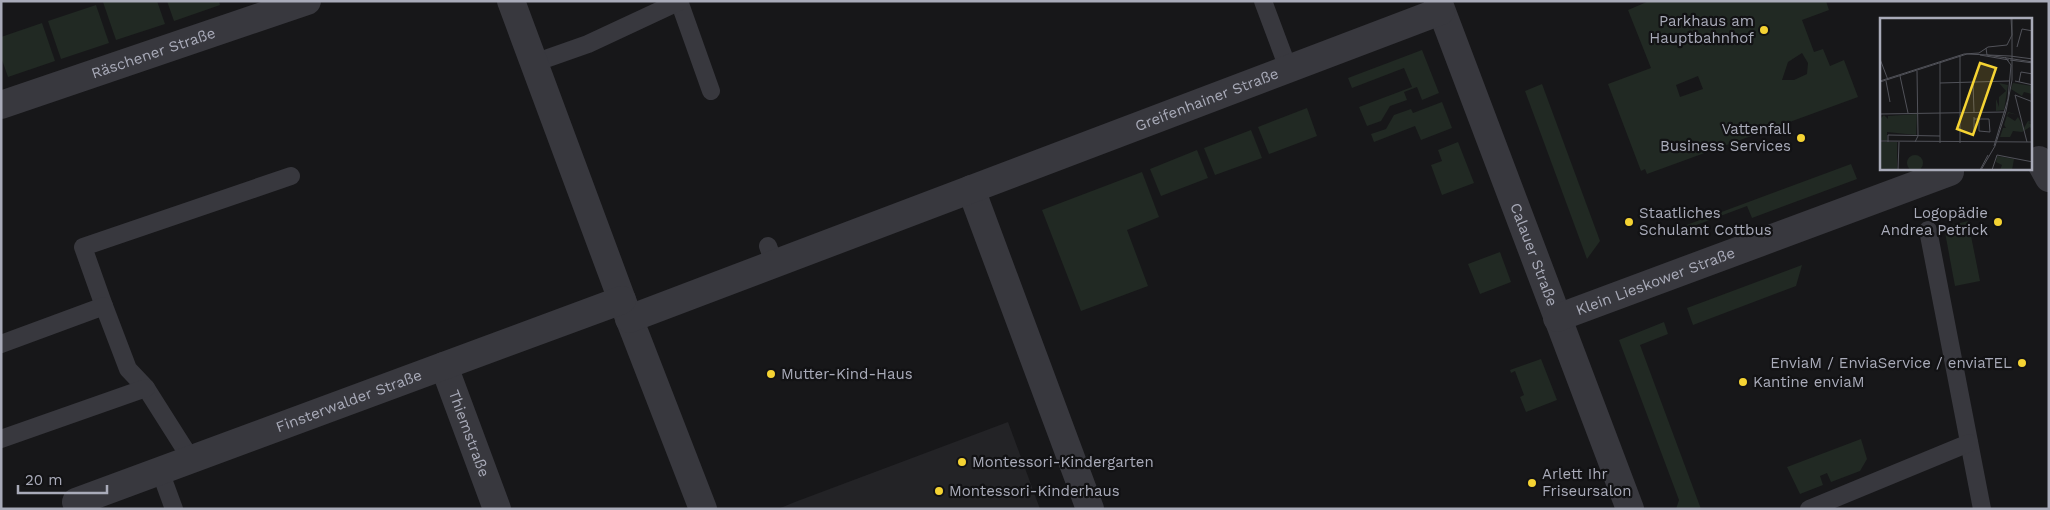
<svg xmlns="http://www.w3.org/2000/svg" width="2050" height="510" font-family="'Work Sans',sans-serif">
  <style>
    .built { fill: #232326 }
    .green { fill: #212923; fill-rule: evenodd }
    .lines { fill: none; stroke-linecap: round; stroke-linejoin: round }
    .service { stroke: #38383e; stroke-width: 18 }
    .minor { stroke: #38383e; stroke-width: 28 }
    .poi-dot { fill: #f5d333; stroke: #121214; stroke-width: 2 }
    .labels { text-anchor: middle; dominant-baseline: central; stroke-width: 4.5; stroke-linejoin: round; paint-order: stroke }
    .poi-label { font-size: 15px; fill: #a9abb9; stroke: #121214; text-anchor: start }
    .street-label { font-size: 15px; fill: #a9abb9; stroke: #121214 }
    .inset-road { fill: none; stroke: #515259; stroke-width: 1 }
    .view { fill: #f5d333; fill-opacity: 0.15; stroke: #f5d333; stroke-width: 2.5 }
    .inset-edge { fill: none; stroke: #a9abb9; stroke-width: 2.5 }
  </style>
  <rect width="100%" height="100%" fill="#171719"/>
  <!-- built -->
  <polygon class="built" points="1008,422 1040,509 778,509 795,502"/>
  <!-- green -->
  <g class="green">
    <polygon points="106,1 157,1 165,24 116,40 103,2"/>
    <polygon points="167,1 219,1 220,5 174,21"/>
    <path d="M1649,1H1826L1829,10L1802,20L1814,52L1823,49L1830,66L1844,60L1858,97L1647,174L1645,169L1641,171L1608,84L1651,68L1628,10ZM1802,53L1808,63L1807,74L1794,80H1782L1788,62ZM1698,76L1703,89L1680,97L1676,85Z"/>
    <polygon points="96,5 109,43 61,59 48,21"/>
    <polygon points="42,23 55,61 8,77 1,57 1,37"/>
    <polygon points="1422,50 1439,93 1422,100 1417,87 1404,92 1407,100 1390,106 1381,121 1367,126 1359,107 1412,87 1404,68 1352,88 1348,78"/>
    <polygon points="1542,84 1600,241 1587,259 1525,91"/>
    <polygon points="1442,102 1452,128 1421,140 1415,126 1374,142 1371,134 1386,129 1394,115 1411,109 1413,113"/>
    <polygon points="1307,108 1317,136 1269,154 1258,127"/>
    <polygon points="1251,130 1262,158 1215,175 1204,148"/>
    <polygon points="1458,142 1474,183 1442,195 1431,165 1442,161 1438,150"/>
    <polygon points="1197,150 1208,178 1161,196 1150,169"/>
    <polygon points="1851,164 1857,179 1752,218 1747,206 1667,236 1665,233"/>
    <polygon points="1142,172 1159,217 1127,230 1148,286 1081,311 1042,210"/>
    <polygon points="1968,221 1980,281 1955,286 1944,227"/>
    <polygon points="1500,252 1511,282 1480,294 1468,264"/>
    <polygon points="1802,265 1796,286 1693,325 1687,308"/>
    <polygon points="1664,322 1668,334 1640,345 1701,509 1676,509 1679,500 1619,340"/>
    <polygon points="1541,359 1557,400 1526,412 1520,397 1524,395 1515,371 1511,373 1510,370"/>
    <polygon points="1861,439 1867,459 1860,471 1831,482 1827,473 1820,476 1823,485 1800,494 1787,467"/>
  </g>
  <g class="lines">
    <!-- service -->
    <g class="service">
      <polyline points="679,1 711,91"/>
      <polyline points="1263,1 1288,68"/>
      <polyline points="534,63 588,44 680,1"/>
      <polyline points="1928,230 1982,509"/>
      <polyline points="768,246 774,263"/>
      <polyline points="104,306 83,247 291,176"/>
      <polyline points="1,344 104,306 128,369 146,388 191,459"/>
      <polyline points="1,439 146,388"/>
      <polyline points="160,471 174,509"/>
      <polyline points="1809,509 1969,443"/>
    </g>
    <!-- minor -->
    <g class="minor">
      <polyline points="511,1 622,300 703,509"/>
      <path id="s1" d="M1438,1L1630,509"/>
      <path id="s2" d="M1,105L307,1"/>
      <polyline points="2039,160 2049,178"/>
      <polyline points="971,189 1090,509"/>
      <path id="s3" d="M1557,318L1950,172"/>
      <path id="s4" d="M629,319L1441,11"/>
      <path id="s5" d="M444,366L497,509"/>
      <path id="s6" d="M76,502L622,300"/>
    </g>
  </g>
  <!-- markers -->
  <g class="poi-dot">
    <circle cx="1764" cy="30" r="5"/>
    <circle cx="1801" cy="138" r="5"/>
    <circle cx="1629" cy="222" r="5"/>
    <circle cx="1998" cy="222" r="5"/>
    <circle cx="2022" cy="363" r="5"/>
    <circle cx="771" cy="374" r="5"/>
    <circle cx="1743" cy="382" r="5"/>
    <circle cx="962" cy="462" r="5"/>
    <circle cx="1532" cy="483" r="5"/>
    <circle cx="939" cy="491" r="5"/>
  </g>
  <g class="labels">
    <!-- poi labels -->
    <g class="poi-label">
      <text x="1754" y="21" text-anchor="end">Parkhaus am<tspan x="1754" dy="17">Hauptbahnhof</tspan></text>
      <text x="1791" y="129" text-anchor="end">Vattenfall<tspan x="1791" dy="17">Business Services</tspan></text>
      <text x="1639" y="213">Staatliches<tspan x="1639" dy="17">Schulamt Cottbus</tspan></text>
      <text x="1988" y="213" text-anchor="end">Logopädie<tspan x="1988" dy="17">Andrea Petrick</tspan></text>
      <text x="2012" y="363" text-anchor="end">EnviaM / EnviaService / enviaTEL</text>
      <text x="781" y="374">Mutter-Kind-Haus</text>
      <text x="1753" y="382">Kantine enviaM</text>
      <text x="972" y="462">Montessori-Kindergarten</text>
      <text x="1542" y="474">Arlett Ihr<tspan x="1542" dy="17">Friseursalon</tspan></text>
      <text x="949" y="491">Montessori-Kinderhaus</text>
    </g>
    <!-- street labels -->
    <g class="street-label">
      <text stroke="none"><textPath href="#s2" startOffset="161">Räschener Straße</textPath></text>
      <text stroke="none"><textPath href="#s4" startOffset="618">Greifenhainer Straße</textPath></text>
      <text stroke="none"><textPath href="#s1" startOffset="271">Calauer Straße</textPath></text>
      <text stroke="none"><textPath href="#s3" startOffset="105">Klein Lieskower Straße</textPath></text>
      <text stroke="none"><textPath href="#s6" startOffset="291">Finsterwalder Straße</textPath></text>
      <text stroke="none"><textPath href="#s5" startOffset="72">Thiemstraße</textPath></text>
    </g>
  </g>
  <!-- overview -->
  <g transform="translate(1880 18)">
    <rect width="152" height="152" fill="#171719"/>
    <path d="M119,65L128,67L124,92L116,93V81L119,89V79L126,73ZM133,65L152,68V76L144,74L142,78L131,71ZM128,94L138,97L129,95L127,98L135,103L138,99L144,110L148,103L152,104L148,105L151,106L152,112L150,109L142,114L133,113L130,119H120L123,110H126L124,107ZM37,96L36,117L7,114V123L0,122V101L4,97L8,101V98ZM0,124H17V152H0ZM27 145a8 8 0 1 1 16 0a8 8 0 1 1-16 0ZM117,138L134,141L132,152H120L122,147L116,144Z" fill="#212923"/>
    <path class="inset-road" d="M137,29L142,11L153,13M106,30L107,37L153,44M100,37L129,42M130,38L153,41M0,41L8,62M130,42L153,45M20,58L28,95M0,63L84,36L99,35L108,29L127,27L132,17L131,0M6,63L10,84M135,63L153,67M0,64L87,36L130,38M139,64L141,54L153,56M60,65L129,63M93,65L94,94M0,96L125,94M94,99V115M94,101H109L110,114L99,113V101M0,123L153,124M8,124V117L60,118M35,124L38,118L37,53M147,124L135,77L153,84M60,125V45M80,125V38M114,128L128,81L131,47L125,39M18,152L19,124M100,152L108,137M101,152L115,128L126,93L132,62V0M112,152L117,137L153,144"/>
    <path class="view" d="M100,45L116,50L93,117L77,111Z"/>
    <rect width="152" height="152" class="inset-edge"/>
  </g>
  <!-- border -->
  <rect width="2050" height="510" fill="none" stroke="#a9abb9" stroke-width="5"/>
  <!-- scale -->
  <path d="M18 485v8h89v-8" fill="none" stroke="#a9abb9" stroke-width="2.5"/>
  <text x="25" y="485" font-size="15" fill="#a9abb9" stroke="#121214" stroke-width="4" paint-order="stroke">20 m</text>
</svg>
